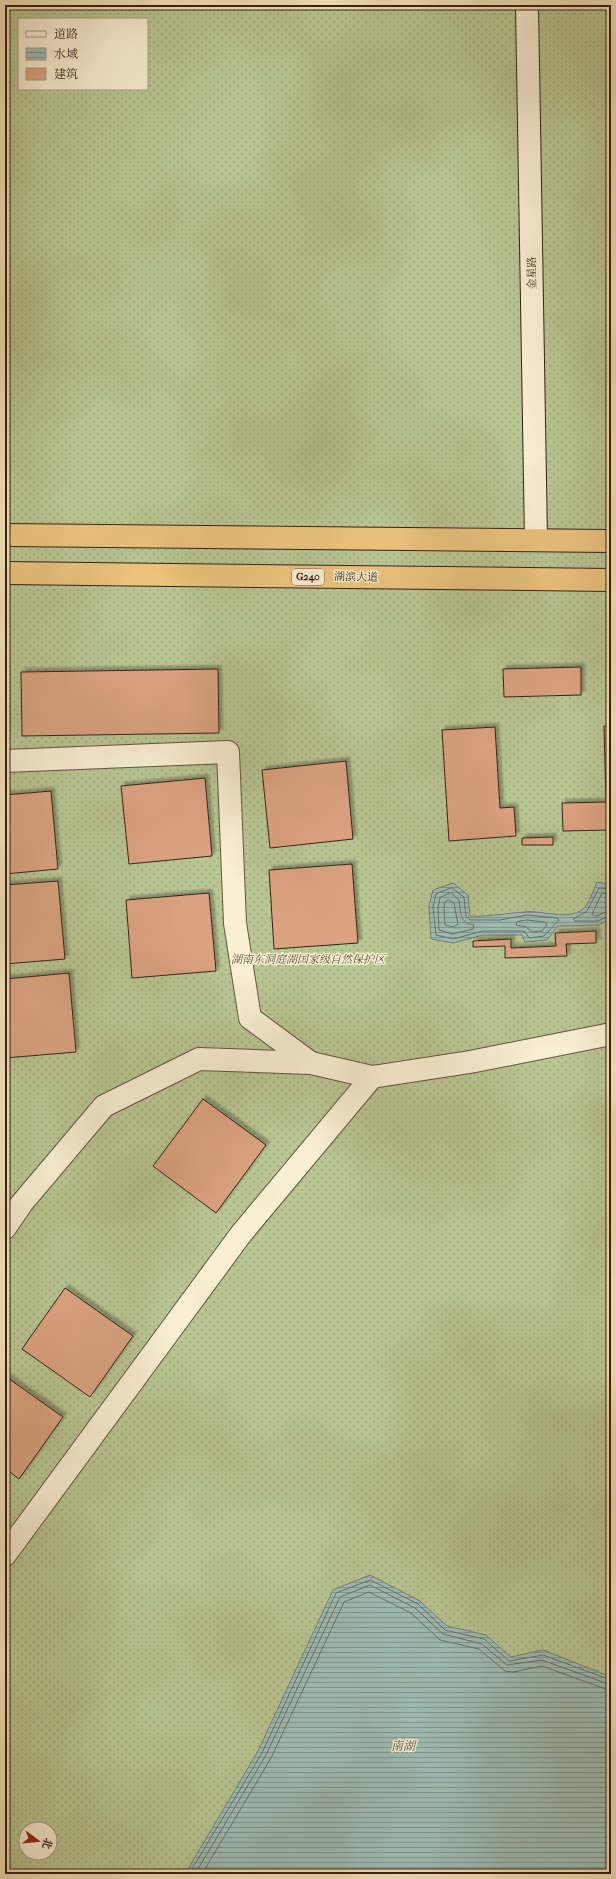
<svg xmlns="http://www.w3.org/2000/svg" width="616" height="1879" font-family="'IM FELL French Canon','Noto Serif SC',serif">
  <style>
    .grass { fill: url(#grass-dots); stroke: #767356; fill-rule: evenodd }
    .water { fill: url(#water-rules); stroke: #747f77 }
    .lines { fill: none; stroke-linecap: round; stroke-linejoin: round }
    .shore { stroke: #6a6f68; stroke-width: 1 }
    .building { fill: #dba281; stroke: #352018; filter: url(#shadow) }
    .street-casing { stroke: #655241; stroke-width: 24 }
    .secondary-casing { stroke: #352018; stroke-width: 24 }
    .highway-casing { stroke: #352018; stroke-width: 24 }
    .street { stroke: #f9efd3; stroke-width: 22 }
    .secondary { stroke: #f9efd3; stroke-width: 22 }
    .highway { stroke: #ebc37e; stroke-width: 22 }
    .labels { text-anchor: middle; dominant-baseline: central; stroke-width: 3; stroke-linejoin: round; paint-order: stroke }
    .shield { fill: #f9efd3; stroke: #705e50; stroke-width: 1 }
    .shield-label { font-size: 10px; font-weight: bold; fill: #352018 }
    .street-label { font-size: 11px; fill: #352018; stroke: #f9efd3 }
    .park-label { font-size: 11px; font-style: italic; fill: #5c523d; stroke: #f9efd3 }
    .water-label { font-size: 12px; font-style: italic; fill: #544f48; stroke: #f9efd3 }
  </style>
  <defs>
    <pattern id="grass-dots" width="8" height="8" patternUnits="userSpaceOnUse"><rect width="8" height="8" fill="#b8c693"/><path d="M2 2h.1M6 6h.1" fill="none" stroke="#9faa7e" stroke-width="1.8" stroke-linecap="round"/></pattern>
    <pattern id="water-rules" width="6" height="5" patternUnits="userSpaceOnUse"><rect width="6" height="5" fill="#9ebeb7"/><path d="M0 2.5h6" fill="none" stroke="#829a94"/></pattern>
    <filter id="shadow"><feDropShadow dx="3.5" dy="-3.5" stdDeviation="1" flood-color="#0004"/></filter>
  </defs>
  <rect width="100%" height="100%" fill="#f6e6bb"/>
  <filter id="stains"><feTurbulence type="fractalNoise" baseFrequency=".005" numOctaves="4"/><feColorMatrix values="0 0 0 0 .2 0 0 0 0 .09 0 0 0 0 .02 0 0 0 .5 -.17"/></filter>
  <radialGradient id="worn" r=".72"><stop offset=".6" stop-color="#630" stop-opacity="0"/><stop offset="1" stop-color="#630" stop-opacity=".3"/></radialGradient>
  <!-- grass -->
  <path class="grass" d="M5,5H611V1874H5ZM19,19H147V89H19ZM26,1829H50V1853H26Z"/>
  <!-- water -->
  <g class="water">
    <path d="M597,882L611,885V918L599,925L558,926L547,940L525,942L522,935H483L453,943L431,939L429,906L433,890L453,883L468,895L470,916C489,917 507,913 525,912C543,910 567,921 583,909C589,904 594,889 597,882Z"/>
    <polygon points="370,1575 420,1601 447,1626 486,1635 511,1657 543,1650 611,1677 611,1874 185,1874 258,1751 333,1590"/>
  </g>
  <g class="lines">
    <!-- shore -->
    <g class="shore">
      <polygon points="452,888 464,897 466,916 470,920 500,920 527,915 557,918 559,920 544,936 529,938 525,932 522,931 483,931 453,939 436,935 433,907 436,894"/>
      <polyline points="611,889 599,888 587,911 573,919 575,921 598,921 611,915"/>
      <path d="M451,893L459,900C461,912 459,923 474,925L473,929L453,934L439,930L438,907L440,898Z"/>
      <polyline points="611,894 602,893 592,914 596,916 611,910"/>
      <polygon points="449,900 454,903 458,924 453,927 445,925 444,908 445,902"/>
      <polygon points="527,920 545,922 547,925 542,931 532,932 526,927 516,925 517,922"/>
      <polyline points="189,1874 262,1753 336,1593 370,1580 418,1604 445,1630 484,1639 509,1661 543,1655 611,1680"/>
      <polyline points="195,1874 266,1755 340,1597 370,1585 415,1608 443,1634 482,1644 507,1665 542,1660 611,1685"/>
      <polyline points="202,1874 271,1758 344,1602 369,1592 411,1613 440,1640 479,1649 505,1671 513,1672 542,1666 611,1691"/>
    </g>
  </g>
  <!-- building -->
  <g class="building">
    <polygon points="581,667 581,695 504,697 503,669"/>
    <polygon points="218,669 219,733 22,736 21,672"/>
    <polygon points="5,673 6,737 5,737"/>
    <polygon points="604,726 611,726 611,830 563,831 562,803 606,802"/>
    <polygon points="495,727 500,808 514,807 516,836 449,841 442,730"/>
    <polygon points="346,761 353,839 270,848 262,770"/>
    <polygon points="205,778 212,856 129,864 121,786"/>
    <polygon points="51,791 58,869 5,874 5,795"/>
    <polygon points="553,837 553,845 522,845 522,838"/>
    <polygon points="352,864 358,943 274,949 269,870"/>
    <polygon points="58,881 65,959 5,964 5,885"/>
    <polygon points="209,893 216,971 132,978 126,900"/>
    <polygon points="596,931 596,943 566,944 567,956 505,958 505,946 473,947 473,941 511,939 511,948 556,946 555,933"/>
    <polygon points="69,973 76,1052 5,1058 5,979"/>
    <polygon points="203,1099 266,1145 216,1213 153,1166"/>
    <polygon points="65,1288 133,1336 90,1397 22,1349"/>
    <polygon points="5,1376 63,1417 19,1479 5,1468"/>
  </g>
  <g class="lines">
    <defs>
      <g id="street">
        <polyline points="5,761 228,752 235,923 250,1018 311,1063"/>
        <polyline points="5,1228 22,1203 104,1106 199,1059 311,1063 372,1077 470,1062 611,1034"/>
        <polyline points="5,1555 241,1234 372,1077"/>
      </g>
      <polyline id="secondary" points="527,5 536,540"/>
      <g id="highway">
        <polyline points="5,535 611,541"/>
        <polyline points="5,573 611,580"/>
      </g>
    </defs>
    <!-- street casing -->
    <use href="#street" class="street-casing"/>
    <!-- secondary casing -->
    <use href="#secondary" class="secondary-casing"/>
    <!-- highway casing -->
    <use href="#highway" class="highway-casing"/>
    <!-- street -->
    <use href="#street" class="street"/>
    <!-- secondary -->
    <use href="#secondary" class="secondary"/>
    <!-- highway -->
    <use href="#highway" class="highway"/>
  </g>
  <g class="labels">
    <!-- shield labels -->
    <rect class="shield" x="292" y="569" width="32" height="16" rx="3"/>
    <g class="shield-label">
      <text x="308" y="577">G240</text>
    </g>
    <!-- street labels -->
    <g class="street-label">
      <text transform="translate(532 273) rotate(-91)">金星路</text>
      <text transform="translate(356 577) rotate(1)">湖滨大道</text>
    </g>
    <!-- park labels -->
    <g class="park-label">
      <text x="308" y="959">湖南东洞庭湖国家级自然保护区</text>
    </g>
    <!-- water labels -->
    <g class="water-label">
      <text x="403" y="1746">南湖</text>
    </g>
  </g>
  <!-- margin -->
  <rect width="616" height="1879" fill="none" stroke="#f6e6bb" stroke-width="20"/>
  <rect x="6" y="6" width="604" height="1867" fill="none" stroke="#352018" stroke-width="2"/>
  <rect x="10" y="10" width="596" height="1859" fill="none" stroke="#352018"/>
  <!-- legend -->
  <rect x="18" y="18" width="130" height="72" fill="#f9efd3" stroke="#ab9c88"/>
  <rect x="26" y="31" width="20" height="6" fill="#f9efd3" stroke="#ab9c88"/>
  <text x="54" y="38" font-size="12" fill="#352018">道路</text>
  <rect x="26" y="48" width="20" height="12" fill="url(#water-rules)" stroke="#ab9c88"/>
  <text x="54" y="58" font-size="12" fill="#352018">水域</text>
  <rect x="26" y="68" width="20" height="12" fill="#dba281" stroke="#ab9c88"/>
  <text x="54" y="78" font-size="12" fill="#352018">建筑</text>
  <!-- north arrow -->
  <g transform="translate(38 1841) rotate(106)"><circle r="19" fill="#f9efd3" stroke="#ab9c88"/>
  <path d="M0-3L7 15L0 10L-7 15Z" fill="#8f2418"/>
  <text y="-6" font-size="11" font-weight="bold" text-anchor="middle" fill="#352018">北</text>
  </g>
  <rect width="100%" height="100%" filter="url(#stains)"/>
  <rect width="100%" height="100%" fill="url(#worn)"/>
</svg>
